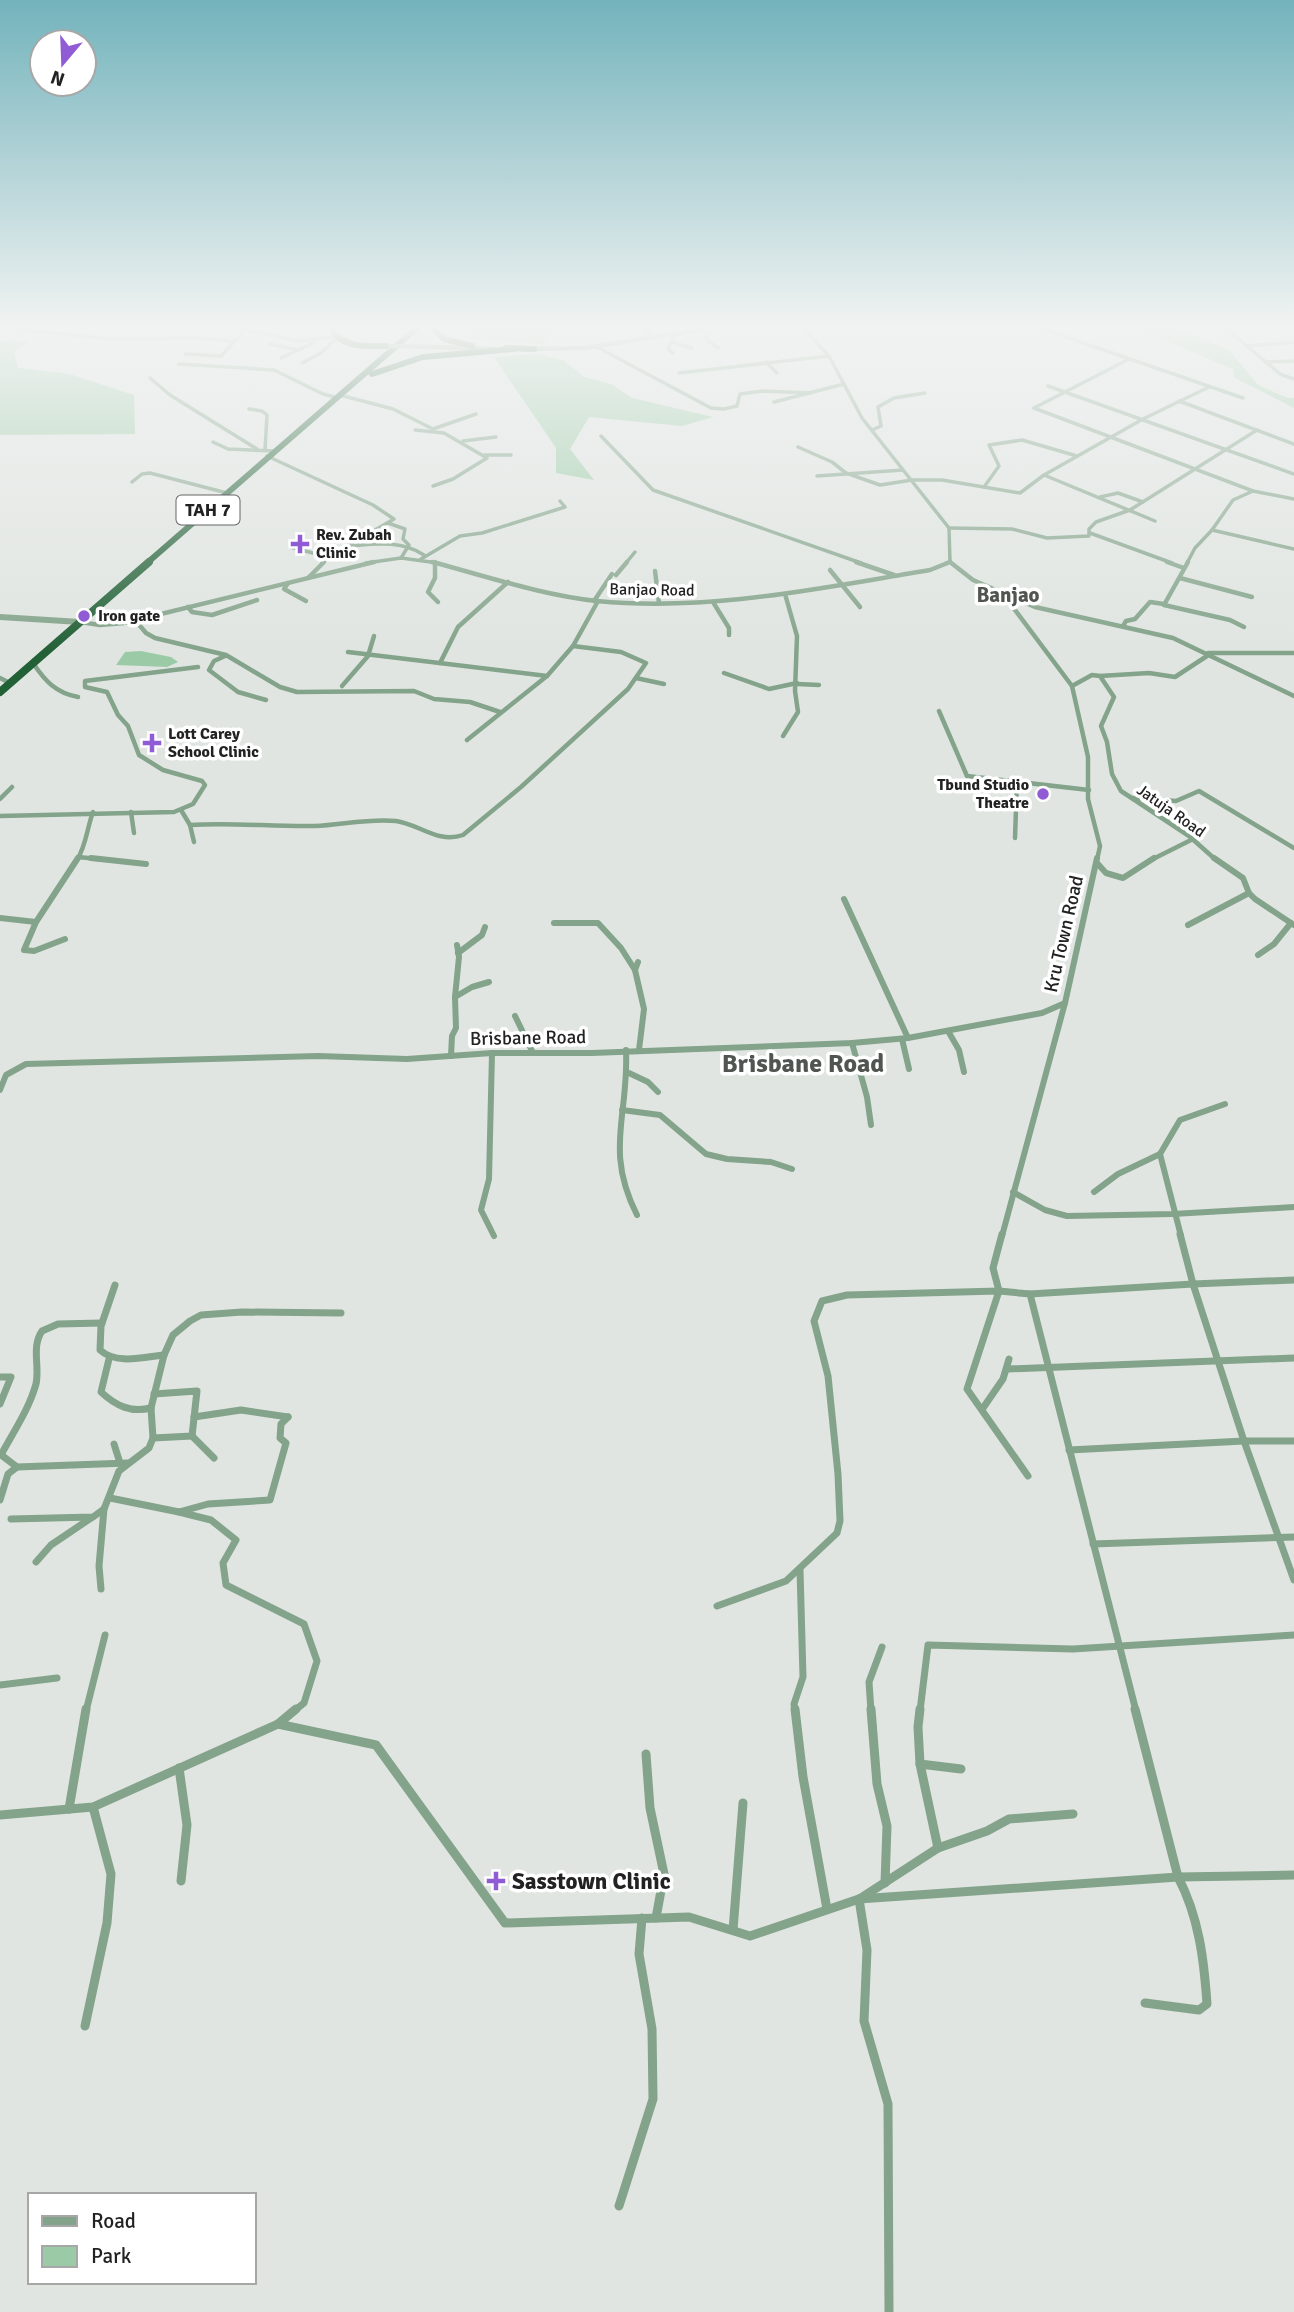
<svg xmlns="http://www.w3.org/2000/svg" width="1294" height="2312" font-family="Signika,sans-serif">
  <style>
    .green { fill: #9bcba6 }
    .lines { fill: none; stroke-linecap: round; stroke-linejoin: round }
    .minor-far4 { stroke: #83a38a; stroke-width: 3.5 }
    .minor-far3 { stroke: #83a38a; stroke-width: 4.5 }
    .minor-far2 { stroke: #83a38a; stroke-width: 6 }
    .minor-far1 { stroke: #83a38a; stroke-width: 7 }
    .minor { stroke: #83a38a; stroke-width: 9 }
    .tertiary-far1 { stroke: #83a38a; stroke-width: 4.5 }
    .tertiary { stroke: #83a38a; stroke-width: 6 }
    .trunk-far1 { stroke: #226036; stroke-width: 6 }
    .trunk { stroke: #226036; stroke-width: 8 }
    .tertiary-bridge { stroke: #83a38a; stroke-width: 4.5 }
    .poi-dot { fill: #905cd5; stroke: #fff; stroke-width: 2.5 }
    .labels { text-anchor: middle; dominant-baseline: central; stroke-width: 7; stroke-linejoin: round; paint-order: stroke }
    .far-poi-label { font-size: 16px; font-weight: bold; fill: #212221; stroke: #fff; text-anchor: start }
    .far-street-label { font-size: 16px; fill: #212221; stroke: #fff }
    .shield { fill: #fff; stroke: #646464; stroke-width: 2 }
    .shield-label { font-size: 18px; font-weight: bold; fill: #212221 }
    .street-label { font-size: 19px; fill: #212221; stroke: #fff }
    .far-district-label { font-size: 21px; font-weight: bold; fill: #515552; stroke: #fff }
    .near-poi-label { font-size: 23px; font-weight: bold; fill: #212221; stroke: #fff; text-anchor: start }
    .district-label { font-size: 26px; font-weight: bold; fill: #515552; stroke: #fff }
  </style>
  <rect width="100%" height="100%" fill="#e0e5e1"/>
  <!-- green -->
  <g class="green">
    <polygon points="469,328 559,328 542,344 467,338 471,330"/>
    <polygon points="1135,328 1180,328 1230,351 1258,385 1288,398 1294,398 1294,408 1235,378 1233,369"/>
    <polygon points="7,340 30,342 14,352 18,368 69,374 134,395 135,434 0,435 0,343"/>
    <polygon points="538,354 563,360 584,377 611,384 632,398 713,417 682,426 589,417 570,449 594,480 556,473 556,448 494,357"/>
    <polygon points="141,651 171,657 178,662 167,667 116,665 125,652"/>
  </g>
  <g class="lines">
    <!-- minor-far4 -->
    <g class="minor-far4">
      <polyline points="7,328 110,339 197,338 235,341"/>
      <polyline points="239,328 298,341 335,337"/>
      <polyline points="646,328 651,338"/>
      <polyline points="803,328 829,356 862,418 949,528 950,562"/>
      <polyline points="1040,328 1243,398"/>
      <polyline points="1226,328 1280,374 1294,379"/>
      <polyline points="705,329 712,332 705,338 718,348"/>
      <polyline points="684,332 674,336 671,342 692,348"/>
      <polyline points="671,342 668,349 673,353"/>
      <polyline points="270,344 298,350"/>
      <polyline points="595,346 711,408 724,409 737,406 740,394 763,391 810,393"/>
      <polyline points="1247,346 1294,342"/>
      <polyline points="185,354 221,356 245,330"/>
      <polyline points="281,358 313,343"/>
      <polyline points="766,362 777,373"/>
      <polyline points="1265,362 1294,361"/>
      <polyline points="302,363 321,353 337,338"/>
      <polyline points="179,364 274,370 323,394 338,398"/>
      <polyline points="679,373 829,356"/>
      <polyline points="150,378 170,395 257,449"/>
      <polyline points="1048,386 1294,474"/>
      <polyline points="340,395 393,409 433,429 476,414"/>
      <polyline points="1179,401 1294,444"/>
      <polyline points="774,402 844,384"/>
      <polyline points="1034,408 1253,491 1294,499"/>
      <polyline points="1034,408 1129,359"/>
      <polyline points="249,409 262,411 267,415 265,450"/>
      <polyline points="415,430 444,433 487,458 453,479 433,486"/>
      <polyline points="872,430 881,426 878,407 894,398 925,393"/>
      <polyline points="601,436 653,490 861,563"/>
      <polyline points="463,441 496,437"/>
      <polyline points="213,442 228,449 274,451"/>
      <polyline points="798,447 832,462 846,473 880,485 912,480 942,480 1020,493 1044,475 1155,521"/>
      <polyline points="484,455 511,455"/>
      <polyline points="267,456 373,505 394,519 328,557 322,563"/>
      <polyline points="1044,475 1143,419 1209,387"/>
      <polyline points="817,476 903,470"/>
      <polyline points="132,482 142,474 150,473 227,493"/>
      <polyline points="984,487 999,466 989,445 1022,440 1077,456"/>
      <polyline points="1100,497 1118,493 1143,502"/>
      <polyline points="388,523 405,529 403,539 409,545 401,558"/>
      <polyline points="949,528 1012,529 1047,538 1089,536 1089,529 1096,522 1130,510 1257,430"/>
      <polyline points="1212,530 1294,549"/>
      <polyline points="1090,533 1172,563"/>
      <path d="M349,546C375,544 401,540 424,555"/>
      <polyline points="290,547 328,557"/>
      <polyline points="421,559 460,536 482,533 565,507 560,501"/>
      <polyline points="366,563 401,558 438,563"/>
      <polyline points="626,563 635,552"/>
      <polyline points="946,563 950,562"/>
      <polyline points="1187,563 1195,548 1212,530 1233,500 1253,491"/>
    </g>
    <!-- minor-far3 -->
    <g class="minor-far3">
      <path d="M432,562C486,576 541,595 597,601C709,612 820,588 930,570L950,562"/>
      <polyline points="435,562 435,578 428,592 438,602"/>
      <polyline points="856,562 894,575"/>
      <polyline points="950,562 973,580 1035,607 1173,638 1294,696"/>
      <polyline points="1167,562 1184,568"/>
      <polyline points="1188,562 1164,605 1230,620 1244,627"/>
      <polyline points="830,570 860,607"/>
      <polyline points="655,571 659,603"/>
      <polyline points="616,575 627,562"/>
      <polyline points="309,577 324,562"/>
      <polyline points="1180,578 1252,597"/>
      <polyline points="288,583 284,589 306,601"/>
      <polyline points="1015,598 1012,606 1072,686 1088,757 1088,799 1100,846 1097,860"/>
      <polyline points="594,601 612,574"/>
      <polyline points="713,602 729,628 729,635"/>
      <polyline points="188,607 192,612 212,615 257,600"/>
      <polyline points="135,620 146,633 155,638 226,655 280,687 297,692 414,691 434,699 470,702 500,712"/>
      <polyline points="80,622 100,625 124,623 374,562"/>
      <polyline points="1123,626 1126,621 1135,619 1150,602 1164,604"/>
      <polyline points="348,652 547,676"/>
      <polyline points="1208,653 1294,653"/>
      <polyline points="225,656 214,661 209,670 238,692 266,700"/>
      <path d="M33,663C45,681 56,693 78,697"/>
      <polyline points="440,663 458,627 508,582"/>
      <polyline points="724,673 769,689 797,683"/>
      <polyline points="1100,676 1149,673 1175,677 1210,654"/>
      <polyline points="0,678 10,683"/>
      <polyline points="636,678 664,684"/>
      <polyline points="797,684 819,685"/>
      <polyline points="342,686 368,656 374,636"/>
      <polyline points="1072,686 1092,675 1100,676 1114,697 1101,726 1107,742 1112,774 1121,791 1189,836 1216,860"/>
      <polyline points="939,711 967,776 1089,790"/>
      <polyline points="783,736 798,712 795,691 797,636 785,594"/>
      <polyline points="467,740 547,676 573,646 598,601"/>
      <polyline points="1132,798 1176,801 1199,791 1294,848"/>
      <polyline points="0,799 12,787"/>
      <polyline points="181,810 190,825 194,842"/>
      <polyline points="131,812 134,833"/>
      <polyline points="0,816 174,812 193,804 205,785 202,781 163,770 139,755 128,726 118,715 107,692 85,687 85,681 198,667"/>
      <path d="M190,825C232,822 273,827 315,826C341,825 370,818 396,821C419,824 438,844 463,835L521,787L628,689L646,663L621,652L573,646"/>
      <polyline points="1015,838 1017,780"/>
      <polyline points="78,857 108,860"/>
      <path d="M77,860C86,846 87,828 93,812"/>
      <polyline points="1151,860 1193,839"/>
    </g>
    <!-- minor-far2 -->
    <g class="minor-far2">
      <polyline points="91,858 146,864"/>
      <polyline points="1214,858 1243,878 1249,893 1255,899 1294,925"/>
      <polyline points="1097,863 1106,873 1123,878 1154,858"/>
      <polyline points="844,899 908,1038"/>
      <polyline points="0,918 36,922"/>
      <polyline points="554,923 598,923 621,948 635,970"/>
      <polyline points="1188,925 1249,893"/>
      <polyline points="65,939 34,951 24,950 36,922 78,858"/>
      <polyline points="458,953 482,935 485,927"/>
      <polyline points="1258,955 1274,944 1291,923"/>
      <polyline points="638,962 635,970 644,1009 639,1050"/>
      <polyline points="455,997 459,957 457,945"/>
      <polyline points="515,1016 533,1053"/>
      <polyline points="948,1031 959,1050 964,1072"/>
      <polyline points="902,1039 909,1069"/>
      <polyline points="852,1043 867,1097 871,1125"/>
      <path d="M626,1050C629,1116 604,1150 637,1215"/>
      <polyline points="492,1053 489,1179 481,1210 494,1236"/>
      <polyline points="451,1056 452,1036 456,1028 455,997 472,987 489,982"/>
      <polyline points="629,1073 648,1082 658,1092"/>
      <polyline points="0,1090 6,1075 26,1064 318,1056 407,1059 492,1053 592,1053 852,1043 908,1038 1042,1013 1065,1003"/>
      <polyline points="622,1110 660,1115 706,1154 727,1159 771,1162 792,1169"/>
      <polyline points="1160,1154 1181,1236"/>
      <polyline points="1013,1192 1045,1210 1067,1216 1173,1214 1294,1207"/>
      <polyline points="1094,1192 1118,1174 1160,1154 1180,1120 1225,1104"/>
      <polyline points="1002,1236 1065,1003 1097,858"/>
    </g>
    <!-- minor-far1 -->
    <g class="minor-far1">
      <polyline points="1180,1234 1193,1284 1294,1280"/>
      <path d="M115,1285L101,1326L100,1350C116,1365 144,1357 164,1355"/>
      <polyline points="999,1291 993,1268 1002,1234"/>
      <polyline points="999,1291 967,1389 1028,1476"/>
      <polyline points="1030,1294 1193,1284 1244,1441 1069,1450"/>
      <path d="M109,1359L101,1392C116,1406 131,1413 151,1408"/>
      <polyline points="1008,1369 1294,1358"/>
      <polyline points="0,1377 11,1377 0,1404"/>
      <polyline points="983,1408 1003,1379 1009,1359"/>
      <polyline points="194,1417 241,1410 288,1417"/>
      <polyline points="192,1436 214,1458"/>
      <polyline points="153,1438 192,1436 197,1391 154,1394"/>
      <polyline points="1294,1441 1244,1441 1294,1580"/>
      <polyline points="114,1444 120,1463"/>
      <path d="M2,1453C14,1431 29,1409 36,1384C40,1367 31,1347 42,1331L58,1324L102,1323"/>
      <polyline points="0,1454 17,1467"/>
      <polyline points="110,1498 179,1512 208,1504 270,1500 286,1443 280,1438 281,1424 288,1417"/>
      <polyline points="0,1500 8,1474 17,1467 128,1463"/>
      <polyline points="179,1512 211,1520 236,1540 223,1563 226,1585 304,1624 317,1661 304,1703 294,1711"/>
      <polyline points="11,1519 93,1517 104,1509 119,1471 149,1448 153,1438 151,1408 164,1355 173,1335 190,1321 201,1315 242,1312 341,1313"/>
      <polyline points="1093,1544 1294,1537"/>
      <polyline points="36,1562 51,1545 91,1518"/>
      <polyline points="101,1589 99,1566 104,1509"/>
      <polyline points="717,1606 786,1581 837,1533 840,1521 838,1474 828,1376 814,1321 822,1301 847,1295 999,1291 1030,1294 1136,1711"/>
      <polyline points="0,1685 57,1678"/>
      <polyline points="86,1711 105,1635"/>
      <polyline points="795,1711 794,1704 803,1677 800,1570"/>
      <polyline points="871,1711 869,1682 882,1647"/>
      <polyline points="920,1711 928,1645 1073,1649 1294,1635"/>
    </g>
    <!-- minor -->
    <g class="minor">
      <polyline points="795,1709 803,1777 827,1909"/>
      <polyline points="871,1709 877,1784 887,1826 885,1883"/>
      <polyline points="278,1724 296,1709"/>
      <polyline points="646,1754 650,1808 664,1874 656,1918"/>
      <polyline points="920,1764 918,1727 920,1709"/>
      <polyline points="179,1768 187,1825 181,1881"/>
      <polyline points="69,1809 86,1709"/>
      <polyline points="0,1815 93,1807 278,1724 376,1745 505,1923 689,1917 750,1936 859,1899 1178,1877 1135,1709"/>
      <polyline points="938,1848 920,1764 961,1769"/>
      <polyline points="1178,1877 1294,1875"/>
      <polyline points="861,1898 938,1848 987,1831 1009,1819 1073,1814"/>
      <polyline points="859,1899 867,1950 864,2021 888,2104 889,2312"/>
      <polyline points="733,1930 743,1803"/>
      <path d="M1145,2003L1199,2010L1207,2004C1204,1960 1199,1917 1178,1877"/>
      <polyline points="85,2026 107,1923 111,1874 93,1807"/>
      <polyline points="619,2206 653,2099 652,2029 639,1954 642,1918"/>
    </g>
    <!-- tertiary-far1 -->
    <g class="tertiary-far1">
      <polyline points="403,346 494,349"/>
      <polyline points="528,349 585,348 709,328"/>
    </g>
    <!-- tertiary -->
    <polyline class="tertiary" points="0,617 80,622"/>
    <!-- trunk-far1 -->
    <g class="trunk-far1">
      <path d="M334,328L333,332C346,348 367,346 386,346"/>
      <polyline points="432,328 444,339 472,346"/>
      <polyline points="506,348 534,349"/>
      <polyline points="372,374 423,357 513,349"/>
      <polyline points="147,563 417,328"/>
    </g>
    <!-- trunk -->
    <polyline class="trunk" points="0,692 149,562"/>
    <!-- tertiary-bridge -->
    <polyline class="tertiary-bridge" points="391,346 403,346"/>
  </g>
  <!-- sky -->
  <linearGradient id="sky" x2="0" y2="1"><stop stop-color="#73b3bc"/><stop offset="0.5" stop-color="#f1f3f2"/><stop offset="1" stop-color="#f1f3f2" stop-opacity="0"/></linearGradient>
  <rect width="1294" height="652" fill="url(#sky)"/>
  <!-- markers -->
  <g class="poi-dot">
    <path d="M296.5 533.5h7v7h7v7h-7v7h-7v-7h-7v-7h7z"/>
    <circle cx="84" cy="616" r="7"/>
    <path d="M148.5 732.5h7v7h7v7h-7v7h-7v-7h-7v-7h7z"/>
    <circle cx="1043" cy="794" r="7"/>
    <path d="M492.5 1870.5h7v7h7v7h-7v7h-7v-7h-7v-7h7z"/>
  </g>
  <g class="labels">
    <!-- far-poi labels -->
    <g class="far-poi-label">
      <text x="316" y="535">Rev. Zubah<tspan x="316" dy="18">Clinic</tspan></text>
      <text x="98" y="616">Iron gate</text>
      <text x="168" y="734">Lott Carey<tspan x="168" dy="18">School Clinic</tspan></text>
      <text x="1029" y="785" text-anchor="end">Tbund Studio<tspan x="1029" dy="18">Theatre</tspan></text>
    </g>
    <!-- far-street labels -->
    <g class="far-street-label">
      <text transform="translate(652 590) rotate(1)">Banjao Road</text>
      <text transform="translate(1171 811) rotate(35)">Jatuja Road</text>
    </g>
    <!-- shield labels -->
    <rect class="shield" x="176.5" y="495.5" width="63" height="29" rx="5"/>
    <g class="shield-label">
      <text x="208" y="510">TAH 7</text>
    </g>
    <!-- street labels -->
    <g class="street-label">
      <text transform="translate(1064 934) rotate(-77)">Kru Town Road</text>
      <text transform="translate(528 1038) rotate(-1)">Brisbane Road</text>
    </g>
    <!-- far-district labels -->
    <g class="far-district-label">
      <text x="1008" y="595">Banjao</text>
    </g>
    <!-- near-poi labels -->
    <g class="near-poi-label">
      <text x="512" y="1881">Sasstown Clinic</text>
    </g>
    <!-- district labels -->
    <g class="district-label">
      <text x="803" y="1064">Brisbane Road</text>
    </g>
  </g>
  <!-- legend -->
  <rect x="28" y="2193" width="228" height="91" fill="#ffffff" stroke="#a6a7a6" stroke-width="2"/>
  <rect x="42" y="2216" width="35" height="10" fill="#83a38a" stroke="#a6a7a6" stroke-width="2"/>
  <text x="91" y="2228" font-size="21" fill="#212221">Road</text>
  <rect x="42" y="2246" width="35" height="21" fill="#9bcba6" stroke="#a6a7a6" stroke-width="2"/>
  <text x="91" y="2263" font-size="21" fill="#212221">Park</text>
  <!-- north arrow -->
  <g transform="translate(63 63) rotate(199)"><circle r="33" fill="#ffffff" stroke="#a6a7a6" stroke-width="2"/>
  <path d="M0-5L12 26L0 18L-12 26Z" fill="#905cd5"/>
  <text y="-10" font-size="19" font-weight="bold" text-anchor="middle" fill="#212221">N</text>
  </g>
</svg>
